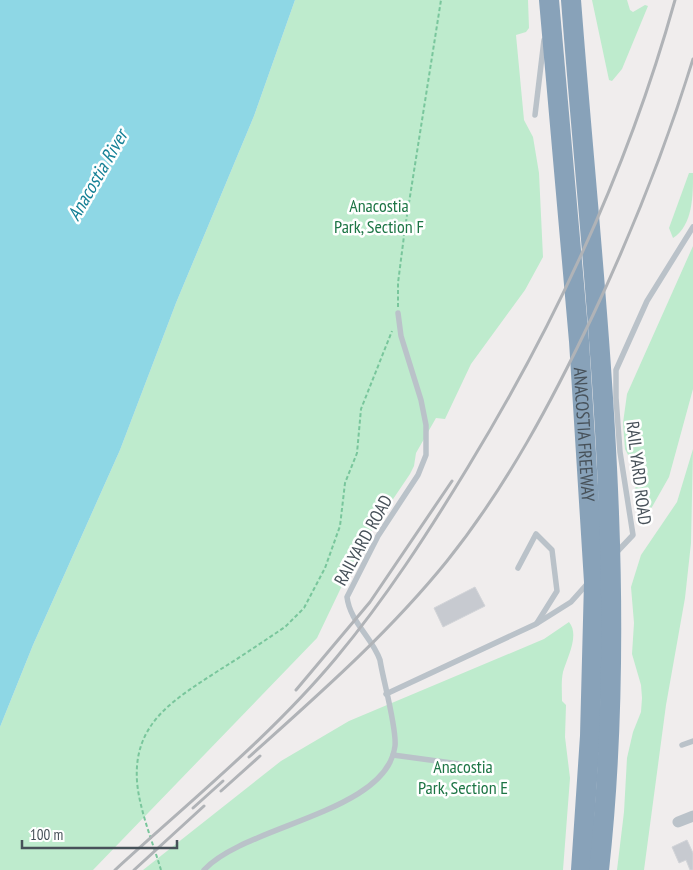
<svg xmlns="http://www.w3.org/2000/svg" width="693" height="870" font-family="'PT Sans Narrow',sans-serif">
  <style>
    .green { fill: #beebcd }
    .water { fill: #8ed7e5 }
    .building { fill: #c7cad0; stroke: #d2d4d8 }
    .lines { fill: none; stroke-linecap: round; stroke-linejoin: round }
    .path { stroke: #79c69c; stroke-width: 2; stroke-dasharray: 4 2.5; stroke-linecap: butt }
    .service { stroke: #bac2c9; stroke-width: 5.5 }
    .minor { stroke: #bac2c9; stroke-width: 11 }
    .motorway { stroke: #88a2b9; stroke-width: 20 }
    .rail { stroke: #b0b3b7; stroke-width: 3 }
    .labels { text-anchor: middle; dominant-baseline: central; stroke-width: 5; stroke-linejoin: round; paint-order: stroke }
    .park-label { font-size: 18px; fill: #1d7545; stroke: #fff }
    .street-label { font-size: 18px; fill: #475159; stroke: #fff }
    .water-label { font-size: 19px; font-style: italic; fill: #168196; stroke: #fff }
  </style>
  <rect width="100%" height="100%" fill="#f0eded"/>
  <!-- green -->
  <g class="green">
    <polygon points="295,0 528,0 529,28 526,32 516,35 524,120 533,137 539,173 543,257 525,290 471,364 445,419 436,418 416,453 414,466 410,474 360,548 317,638 93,870 0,870 0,727 33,645 120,450 176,303 254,116"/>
    <polygon points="592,0 627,0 630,10 633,12 645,5 648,6 622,69 612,81 609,80"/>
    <path d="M689,173H693C693,196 693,225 673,238L669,228Z"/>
    <polygon points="693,246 693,389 669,477 652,507 648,511 643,511 635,504 636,470 625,449 623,423 627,394"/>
    <polygon points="693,449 691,543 685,598 666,705 644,870 617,870 624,812 627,758 633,732 641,712 642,698 641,685 632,654 634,623 631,587 641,555 677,502"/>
    <path d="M569,622C580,635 567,658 563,672C561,681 562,692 562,701L566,705L565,737L570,778L563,870H143L281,761L349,721L544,639Z"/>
  </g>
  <!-- water -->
  <polygon class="water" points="0,0 295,0 254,116 176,303 120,450 33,645 0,727"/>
  <!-- building -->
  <g class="building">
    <polygon points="475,587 485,606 443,627 434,608"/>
    <polygon points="687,840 693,853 693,870 690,870 686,860 679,863 672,847"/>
  </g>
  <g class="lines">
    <!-- path -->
    <g class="path">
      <polyline points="398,307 398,283 405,228 441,0"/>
      <path d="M161,870C153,843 139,809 137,781C133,721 177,698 221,669C242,656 264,641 285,627L304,608L325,568L340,526L345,483L357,453L361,409L392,331"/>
    </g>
    <!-- service -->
    <g class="service">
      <polyline points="535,115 544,40"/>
      <polyline points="615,554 633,535 620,452 616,398 616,370 647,301 693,227"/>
      <polyline points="518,568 536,534 552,550 557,591 537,623"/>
      <polyline points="386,694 536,624 571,602 588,583"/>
      <polyline points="682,745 693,741"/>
      <polyline points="393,755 474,766 490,772"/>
      <path d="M204,870C245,825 387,813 395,746C397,728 383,680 380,660C372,637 350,622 347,597L378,536L418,475L426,455V425L421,400L401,336L398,313"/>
    </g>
    <!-- minor -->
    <polyline class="minor" points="678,822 693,816"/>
    <!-- motorway -->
    <g class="motorway">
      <path id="s1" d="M549,0L579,341L594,582L590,736L581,870"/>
      <path d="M571,0C593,289 631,580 599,870"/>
    </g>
    <!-- rail -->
    <g class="rail">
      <polyline points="296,690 370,602 452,481"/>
      <path d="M249,757C318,695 388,634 447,561C507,486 552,401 593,315C632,232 666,147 693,59"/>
      <polyline points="221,791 260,756"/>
      <polyline points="193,808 223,781"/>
      <path d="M115,870C190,801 271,736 336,658C386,598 428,533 468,467C557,321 629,165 675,0"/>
      <polyline points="134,870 204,806"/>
    </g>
  </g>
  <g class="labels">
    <!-- park labels -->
    <g class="park-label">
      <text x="379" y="205">Anacostia<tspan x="379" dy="21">Park, Section F</tspan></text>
      <text x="463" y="766">Anacostia<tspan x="463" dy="21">Park, Section E</tspan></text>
    </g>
    <!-- street labels -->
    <g class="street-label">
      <text stroke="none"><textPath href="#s1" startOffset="436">ANACOSTIA FREEWAY</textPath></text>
      <text transform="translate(639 473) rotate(83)">RAIL YARD ROAD</text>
      <text transform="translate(363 540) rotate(-61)">RAILYARD ROAD</text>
    </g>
    <!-- water labels -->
    <g class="water-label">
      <text transform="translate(97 175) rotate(-60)">Anacostia River</text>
    </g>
  </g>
  <!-- scale -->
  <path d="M22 840v8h155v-8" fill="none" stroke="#475159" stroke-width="2.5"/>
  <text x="30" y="840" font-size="15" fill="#475159" stroke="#ffffff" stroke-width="4" paint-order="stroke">100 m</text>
</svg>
